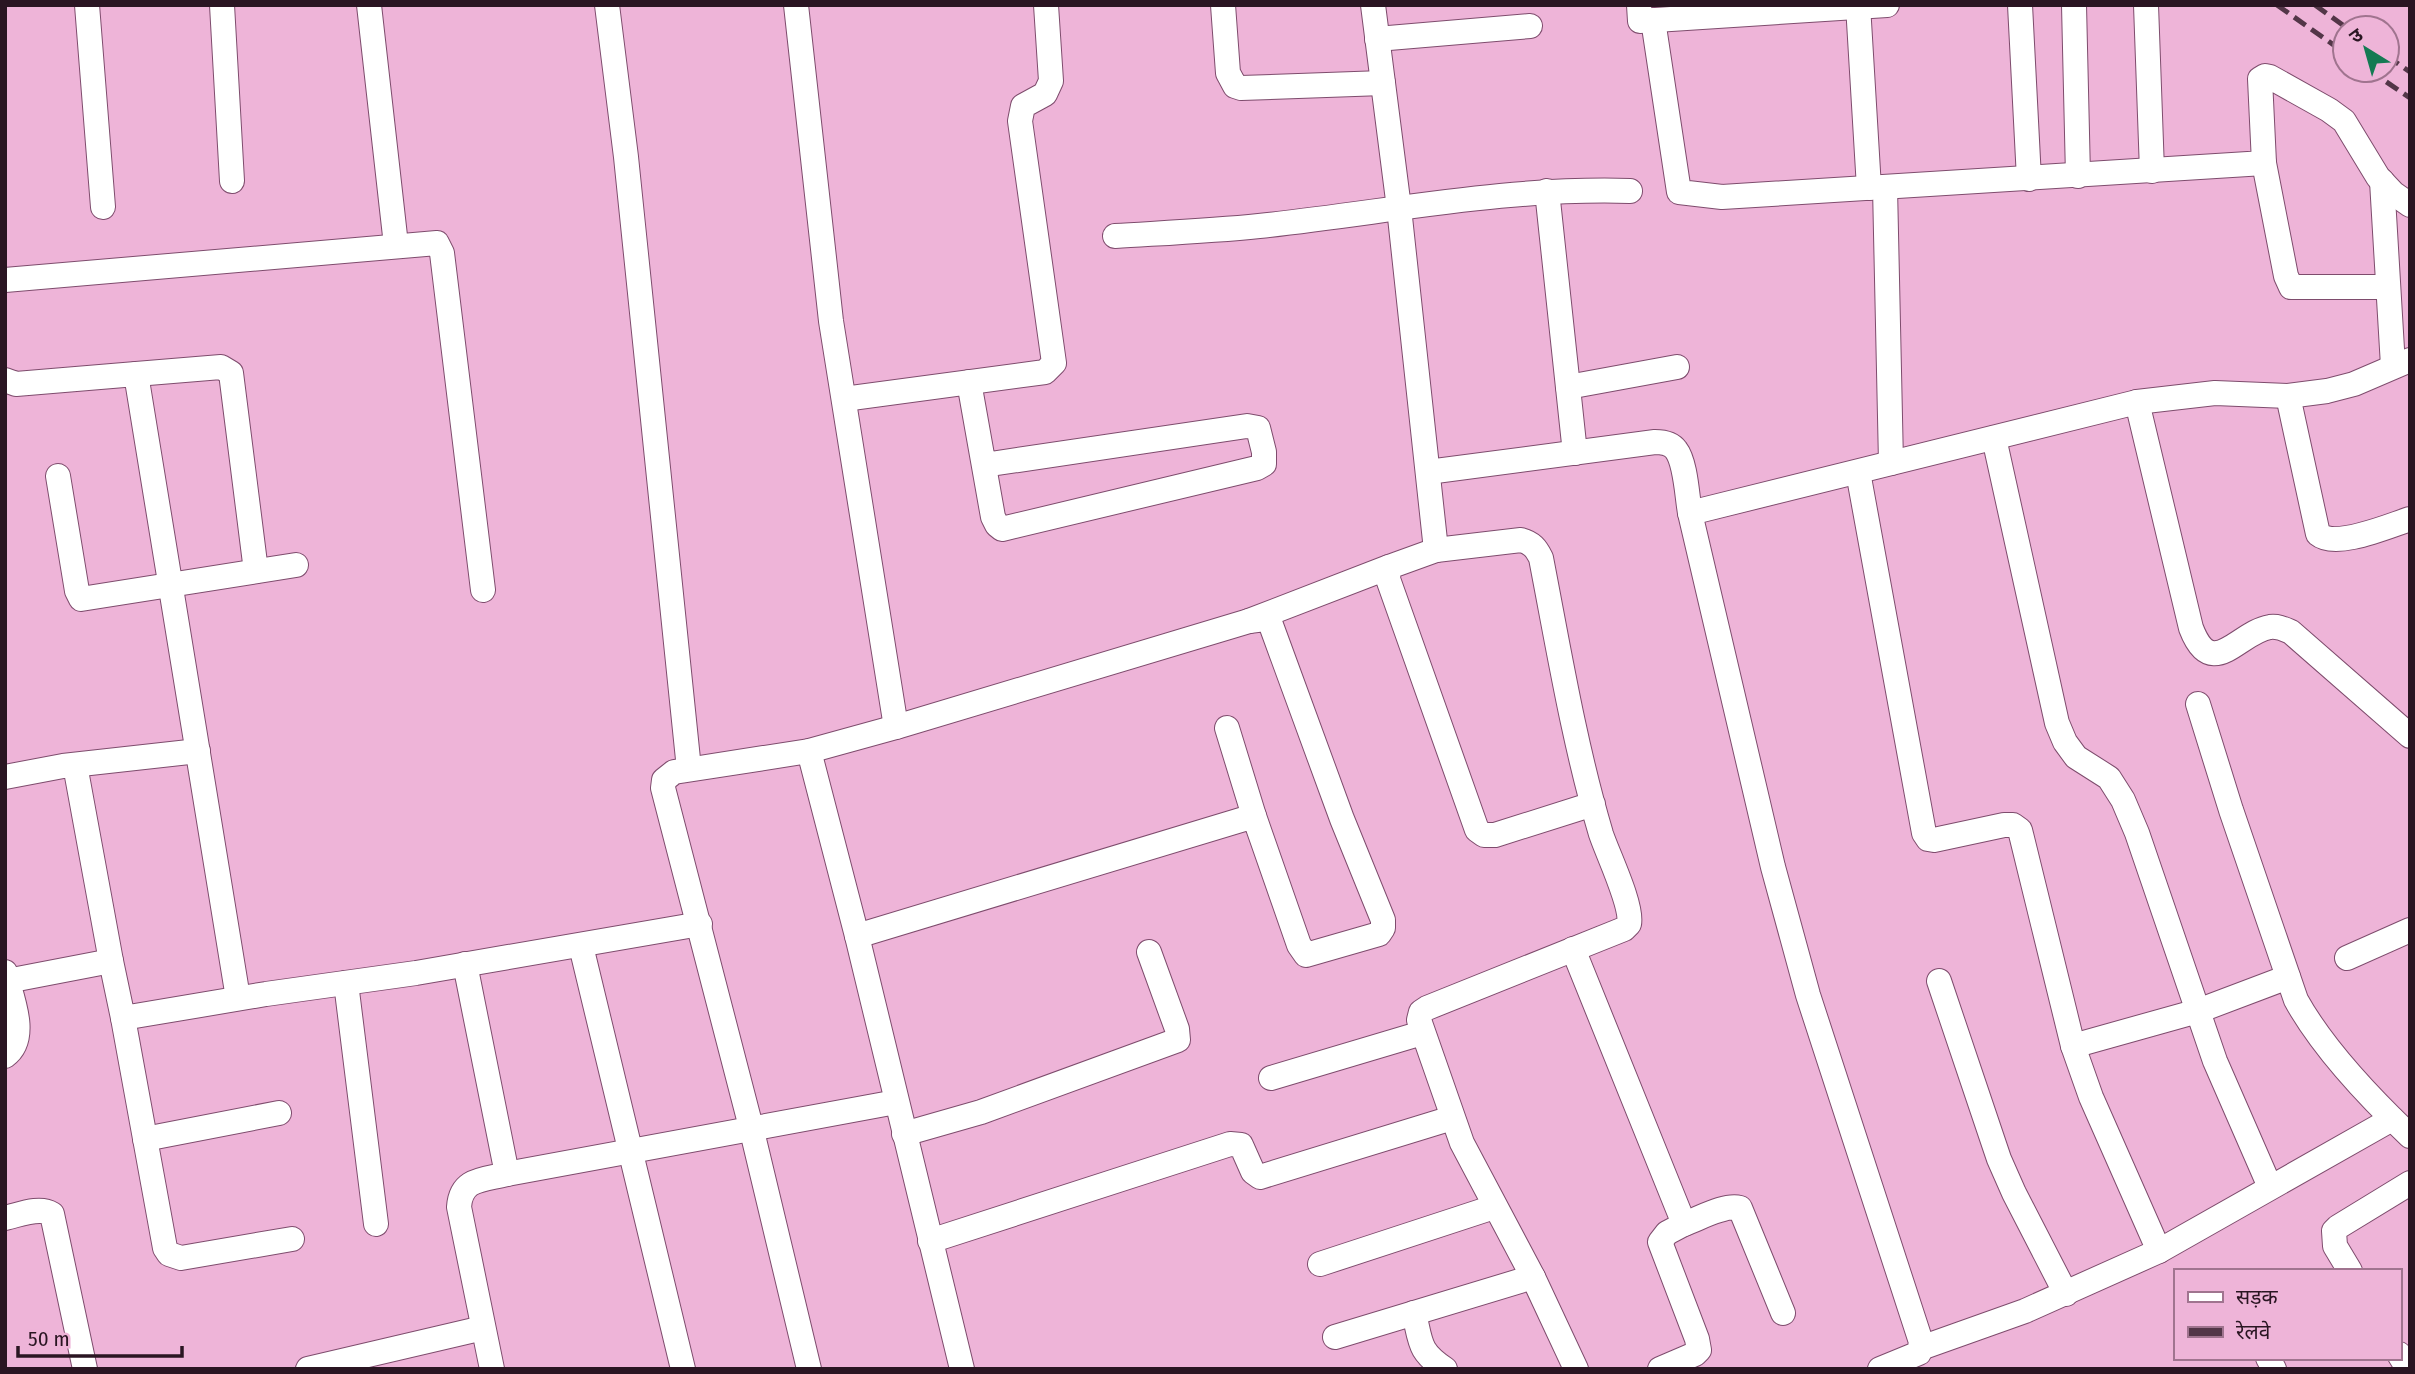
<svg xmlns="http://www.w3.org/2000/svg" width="2415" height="1374" font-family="'Fira Sans Condensed','Noto Sans Devanagari',sans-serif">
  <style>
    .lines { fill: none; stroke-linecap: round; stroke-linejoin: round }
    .street-casing { stroke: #7e4c6d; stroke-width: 26 }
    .street { stroke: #fff; stroke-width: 24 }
    .rail { stroke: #533648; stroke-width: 5; stroke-dasharray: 14 7; stroke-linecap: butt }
  </style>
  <rect width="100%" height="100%" fill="#eeb4d8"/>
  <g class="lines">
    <defs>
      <g id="street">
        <polyline points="87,5 103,207"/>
        <polyline points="222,5 232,181"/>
        <polyline points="369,5 396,245"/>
        <polyline points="607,5 626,157 689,769"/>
        <polyline points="796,5 831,321 896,727"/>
        <polyline points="1223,5 1228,73 1235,86 1241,88 1383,83"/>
        <polyline points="1373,5 1399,208 1436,550"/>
        <polyline points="1639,5 1640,21 1887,5"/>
        <polyline points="1858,5 1869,188"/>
        <polyline points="2020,5 2029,179"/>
        <polyline points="2074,5 2078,176"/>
        <polyline points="2146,5 2152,171"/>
        <polyline points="1653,20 1679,192 1722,197 2264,163 2260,79 2265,76 2270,77 2329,110 2344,121 2378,177 2393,193 2410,205"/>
        <polyline points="1377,39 1530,26"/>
        <polyline points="2264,163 2286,276 2291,287 2388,287"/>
        <polyline points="2382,181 2393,366"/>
        <polyline points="1885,187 1891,463"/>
        <polyline points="1547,191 1575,453"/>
        <path d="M1115,236C1163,233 1211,231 1259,226C1383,213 1505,187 1630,191"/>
        <polyline points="5,280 437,243 442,253 483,590"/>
        <polyline points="136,374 221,367 231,373 256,571"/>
        <polyline points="5,380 16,384 136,374 238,998"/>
        <polyline points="969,382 993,517 997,525 1002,529 1257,468 1264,464 1264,452 1258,428 1247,426 984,465"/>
        <polyline points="1568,387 1677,367"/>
        <path d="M2288,396L2318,534C2336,549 2388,526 2410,519"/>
        <polyline points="844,399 1045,372 1054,363 1020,121 1023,106 1045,94 1051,81 1046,5"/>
        <path d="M2137,402L2191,628C2212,683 2238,632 2270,627C2278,626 2284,629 2291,632L2410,736"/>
        <polyline points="1994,438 2057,723 2065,742 2076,757 2109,778 2123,800 2137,833 2215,1061 2270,1187"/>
        <path d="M1428,472L1655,442C1663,442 1671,443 1676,450C1686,463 1687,497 1690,513L1773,867L1808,995L1921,1342L1919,1353L1880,1369"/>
        <polyline points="1858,472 1924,833 1928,839 1934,840 2004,825 2013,825 2020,830 2073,1046 2091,1097 2159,1251"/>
        <polyline points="58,476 77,591 81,599 296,565"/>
        <polyline points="1690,513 2137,402 2215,393 2288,396 2327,391 2354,384 2410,360"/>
        <polyline points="1249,621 1389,567"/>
        <path d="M2198,704L2231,810L2296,1000C2322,1047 2370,1098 2410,1136"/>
        <polyline points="1227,728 1254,816"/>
        <polyline points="809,751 857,936 962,1369"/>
        <polyline points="75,765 111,961"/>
        <polyline points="5,777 63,766 198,751"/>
        <polyline points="581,946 683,1369"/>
        <polyline points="1573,949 1684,1224 1667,1233 1660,1242 1697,1339 1699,1350 1695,1354 1660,1369"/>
        <polyline points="2347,958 2410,930"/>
        <path d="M465,964L507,1174C483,1180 461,1178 459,1207L492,1369"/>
        <path d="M5,972C11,996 30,1038 5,1056"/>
        <polyline points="7,981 111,961 123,1018 266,994 416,973 700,924"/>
        <polyline points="1939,981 1999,1159 2014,1193 2066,1294"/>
        <polyline points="346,983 376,1224"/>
        <polyline points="123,1018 165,1248 169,1254 181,1258 292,1239"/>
        <polyline points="2073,1046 2198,1011 2288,977"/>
        <polyline points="1271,1078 1422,1033"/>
        <polyline points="904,1134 981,1112 1178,1040 1177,1029 1149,952"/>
        <polyline points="145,1139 279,1113"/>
        <polyline points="507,1174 896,1102"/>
        <path d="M5,1218C19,1215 39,1206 52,1214L85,1369"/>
        <path d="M1684,1224C1699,1219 1724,1204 1740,1208L1783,1313"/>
        <polyline points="930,1241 1230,1144 1241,1145 1253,1172 1260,1177 1452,1118"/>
        <polyline points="1320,1264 1494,1207"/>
        <polyline points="2350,1271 2335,1246 2334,1231 2338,1227 2410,1183"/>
        <path d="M1414,1313C1421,1342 1418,1351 1445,1369"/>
        <polyline points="1335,1337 1533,1277"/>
        <polyline points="1921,1348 2025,1311 2159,1251 2392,1119"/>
        <polyline points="2399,1354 2408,1369 2410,1368"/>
        <polyline points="2268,1358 2274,1369"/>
        <polyline points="308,1369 483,1328"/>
        <polyline points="809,1369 751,1127 663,788 664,780 674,772 809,751 896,727 1249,621 1265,619 1271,625 1342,819 1383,920 1383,928 1379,934 1306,955 1299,945 1254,816 857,936"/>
        <path d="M1576,1369L1533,1277L1462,1143L1419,1020L1421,1012L1427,1008L1624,929L1629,924C1633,906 1608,855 1601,834C1574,743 1559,651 1541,558C1536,548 1532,543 1521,540L1436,550L1389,567L1388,579L1477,830L1484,835H1495L1593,804"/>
      </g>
    </defs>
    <!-- street casing -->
    <use href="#street" class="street-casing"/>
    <!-- street -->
    <use href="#street" class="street"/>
    <!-- rail -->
    <g class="rail">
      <polyline points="2277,5 2345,53"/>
      <polyline points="2315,5 2347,28"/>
      <polyline points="2387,56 2410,72"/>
      <polyline points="2369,70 2410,98"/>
    </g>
  </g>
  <!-- border -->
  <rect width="2415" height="1374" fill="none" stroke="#2a1522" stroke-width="14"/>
  <!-- legend -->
  <rect x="2174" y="1269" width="228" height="91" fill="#eeb4d8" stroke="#a0748f" stroke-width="2"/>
  <rect x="2188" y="1292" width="35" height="10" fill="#ffffff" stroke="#a0748f" stroke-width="2"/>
  <text x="2236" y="1304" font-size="21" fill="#2a1522">सड़क</text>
  <rect x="2188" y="1327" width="35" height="10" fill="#533648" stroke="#a0748f" stroke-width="2"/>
  <text x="2236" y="1339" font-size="21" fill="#2a1522">रेलवे</text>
  <!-- north arrow -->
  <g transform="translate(2366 49) rotate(323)"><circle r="33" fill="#eeb4d8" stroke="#a0748f" stroke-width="2"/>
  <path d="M0-5L12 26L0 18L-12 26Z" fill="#147a53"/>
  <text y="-10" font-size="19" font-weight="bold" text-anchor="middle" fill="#2a1522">उ</text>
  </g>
  <!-- scale -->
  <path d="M18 1346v10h164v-10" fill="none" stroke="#2a1522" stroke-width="3.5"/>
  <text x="28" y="1346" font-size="21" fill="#2a1522" stroke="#eeb4d8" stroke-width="5" paint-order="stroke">50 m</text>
</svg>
